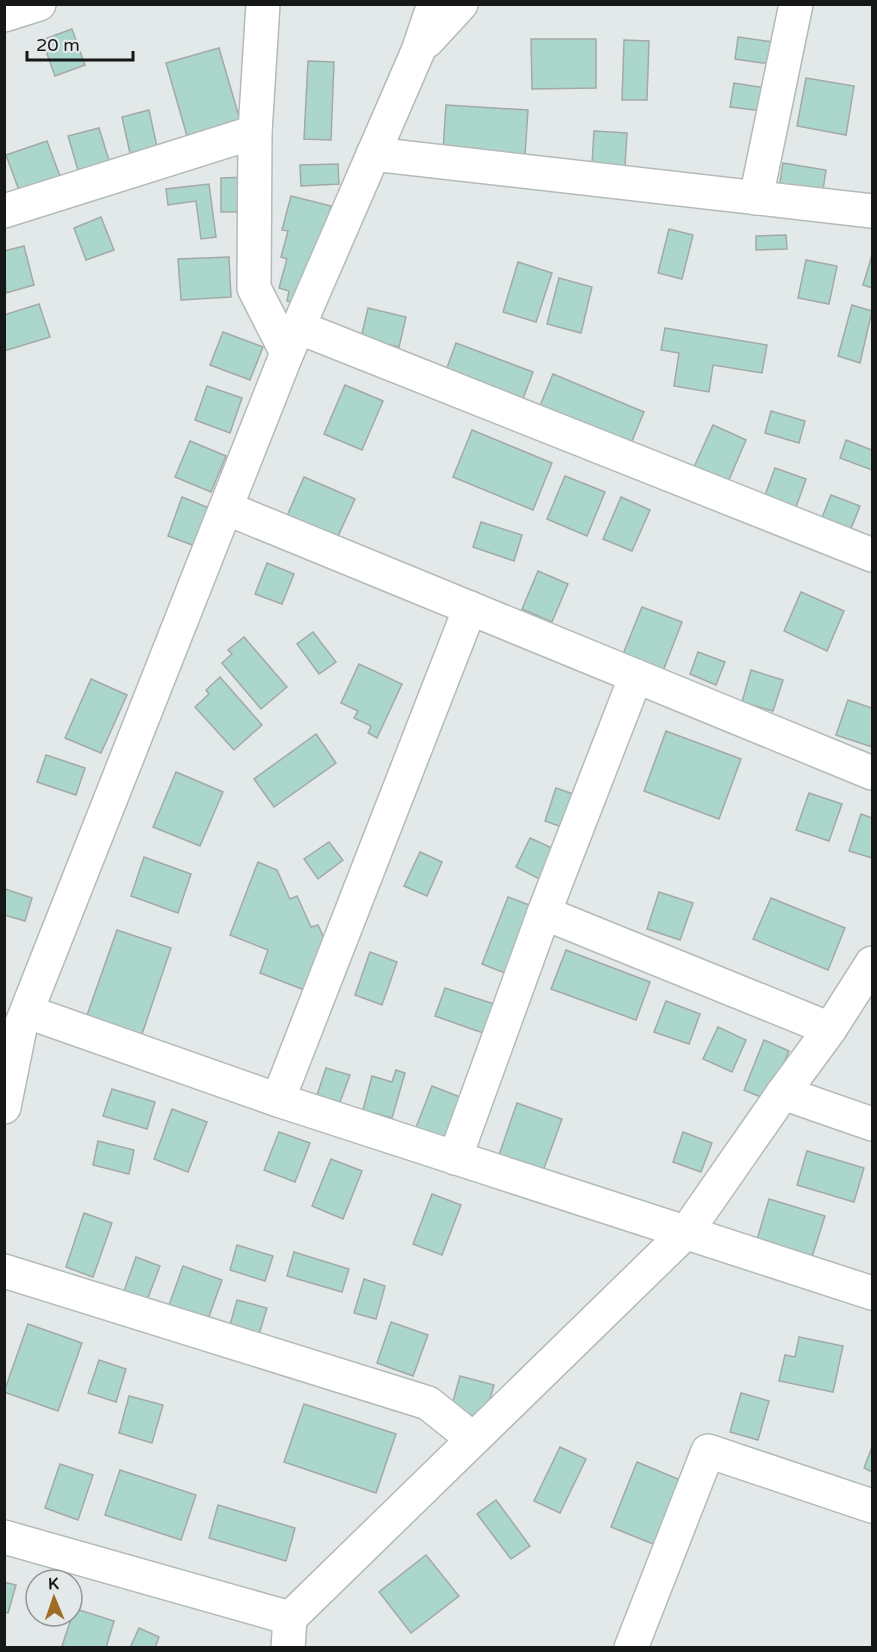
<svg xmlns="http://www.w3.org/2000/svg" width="877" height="1652" font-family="'Varela Round',sans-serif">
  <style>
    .building { fill: #abd6cb; stroke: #a3a9a7; stroke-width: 1.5 }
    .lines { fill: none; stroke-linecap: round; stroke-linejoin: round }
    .minor-casing { stroke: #b4baba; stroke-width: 36 }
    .minor { stroke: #fff; stroke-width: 33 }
  </style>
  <rect width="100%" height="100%" fill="#e3e8e9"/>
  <!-- building -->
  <g class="building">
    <polygon points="72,29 85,65 55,76 42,40"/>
    <polygon points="738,37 773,42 770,64 735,59"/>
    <polygon points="531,39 596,39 596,88 532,89"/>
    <polygon points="624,40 649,41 647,100 622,100"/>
    <polygon points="219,48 242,127 189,143 166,63"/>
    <polygon points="308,61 334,62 331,140 304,139"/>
    <polygon points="806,78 854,86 846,135 797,126"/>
    <polygon points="734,83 766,88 763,111 730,107"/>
    <polygon points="446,105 528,110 525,155 443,150"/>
    <polygon points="149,110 157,147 130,153 122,117"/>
    <polygon points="99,128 111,167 80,177 68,136"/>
    <polygon points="594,131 627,133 625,166 592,164"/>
    <polygon points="47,141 61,179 20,193 6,155"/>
    <polygon points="783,163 826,170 822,196 779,189"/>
    <polygon points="338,164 339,184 301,186 300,165"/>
    <polygon points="250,177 250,212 221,212 221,178"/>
    <polygon points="209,184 216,237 201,239 196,201 168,205 166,189"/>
    <polygon points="291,196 331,206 318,256 312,254 299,304 287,301 289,291 279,288 287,259 281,257 288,231 282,230"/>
    <polygon points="101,217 114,250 86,260 74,228"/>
    <polygon points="669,229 693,235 682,279 658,273"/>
    <polygon points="786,235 787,249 756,250 756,236"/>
    <polygon points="24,246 34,285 6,293 4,251"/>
    <polygon points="872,255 872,288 863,285"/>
    <polygon points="229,257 231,297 181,300 178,259"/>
    <polygon points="806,260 837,266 829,304 798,298"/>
    <polygon points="518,262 552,273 536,322 503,312"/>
    <polygon points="559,278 592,287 581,333 547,324"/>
    <polygon points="39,304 50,337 4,351 4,315"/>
    <polygon points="852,305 872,311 860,363 838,356"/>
    <polygon points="368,308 406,317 399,347 361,338"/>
    <polygon points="665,328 767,345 762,373 713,365 709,392 674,386 679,353 661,350"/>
    <polygon points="223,332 263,347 250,380 210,365"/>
    <polygon points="456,343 533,372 521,404 444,376"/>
    <polygon points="553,374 644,412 630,446 539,408"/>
    <polygon points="345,385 383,401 362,450 324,434"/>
    <polygon points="207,386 242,398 230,433 195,420"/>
    <polygon points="771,411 805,421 799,443 765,433"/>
    <polygon points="713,425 746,440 728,482 694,467"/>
    <polygon points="472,430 552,463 533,510 453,477"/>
    <polygon points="846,440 872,450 872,470 840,458"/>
    <polygon points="190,441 226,456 211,492 175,477"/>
    <polygon points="775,468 806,479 795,510 764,498"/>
    <polygon points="565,476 605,492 587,536 547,519"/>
    <polygon points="304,477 355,499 333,547 283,525"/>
    <polygon points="831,495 860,506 850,531 821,520"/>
    <polygon points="182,497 209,508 195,546 168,536"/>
    <polygon points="621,497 650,510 632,551 603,539"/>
    <polygon points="481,522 522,535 514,561 473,547"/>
    <polygon points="267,563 294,574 282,604 255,594"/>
    <polygon points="538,571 568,584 552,622 522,609"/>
    <polygon points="801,592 844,611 827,651 784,631"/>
    <polygon points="642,607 682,622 663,671 623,654"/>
    <polygon points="313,632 336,662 319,674 297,644"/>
    <polygon points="244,637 287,687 261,709 222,663 232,654 228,650"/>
    <polygon points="698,652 725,662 716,685 690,674"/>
    <polygon points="359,664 402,684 377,738 368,733 371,726 354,718 358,711 341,703"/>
    <polygon points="751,670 783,680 773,711 742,702"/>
    <polygon points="220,677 262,725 234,750 195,707 209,694 206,690"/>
    <polygon points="91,679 127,695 101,753 65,738"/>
    <polygon points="848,700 872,708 872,747 836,735"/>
    <polygon points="666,731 741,759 719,819 644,791"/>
    <polygon points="316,734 336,763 274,807 254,779"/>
    <polygon points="46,755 85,768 76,795 37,782"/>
    <polygon points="176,772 223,792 200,846 153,827"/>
    <polygon points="556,788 585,798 573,831 545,821"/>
    <polygon points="809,793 842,804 829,841 796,830"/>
    <polygon points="861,814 872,818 872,858 849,851"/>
    <polygon points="530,838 563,853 549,884 516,867"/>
    <polygon points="329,842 343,860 318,879 304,859"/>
    <polygon points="420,852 442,862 427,896 404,886"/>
    <polygon points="144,857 191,874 178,913 131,896"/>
    <polygon points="258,862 277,870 290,899 297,896 311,927 318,925 331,954 315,994 260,973 268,950 230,935"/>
    <polygon points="5,889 32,898 25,921 4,915"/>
    <polygon points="659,892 693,903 680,940 647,929"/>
    <polygon points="508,897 537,908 510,975 482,964"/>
    <polygon points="771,898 845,928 828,970 753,939"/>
    <polygon points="117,930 171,948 140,1040 85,1021"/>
    <polygon points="566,950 650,982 636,1020 551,989"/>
    <polygon points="370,952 397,962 382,1005 355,995"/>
    <polygon points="445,988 494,1004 483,1033 435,1016"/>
    <polygon points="666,1001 700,1014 689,1044 654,1032"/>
    <polygon points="718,1027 746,1040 732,1072 703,1059"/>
    <polygon points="764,1040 789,1051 768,1100 744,1090"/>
    <polygon points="326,1068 350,1075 340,1102 317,1095"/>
    <polygon points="396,1070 405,1073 392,1118 363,1110 372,1076 392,1082"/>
    <polygon points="432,1086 460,1097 444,1141 415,1130"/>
    <polygon points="112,1089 155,1102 147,1129 103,1116"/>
    <polygon points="517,1103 562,1119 543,1171 499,1155"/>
    <polygon points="172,1109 207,1122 188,1172 154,1159"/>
    <polygon points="279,1132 310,1143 295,1182 264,1170"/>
    <polygon points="683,1132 712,1143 701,1172 673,1162"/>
    <polygon points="98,1141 134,1150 129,1174 93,1165"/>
    <polygon points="807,1151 864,1168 854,1202 797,1185"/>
    <polygon points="331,1159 362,1171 343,1219 312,1206"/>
    <polygon points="432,1194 461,1205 442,1255 413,1244"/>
    <polygon points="769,1199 825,1216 810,1263 755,1246"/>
    <polygon points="84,1213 112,1223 93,1277 66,1267"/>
    <polygon points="237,1245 273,1256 265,1281 230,1270"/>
    <polygon points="294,1252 349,1269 342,1292 287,1276"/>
    <polygon points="136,1257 160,1266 146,1303 123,1294"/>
    <polygon points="183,1266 222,1280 207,1322 168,1308"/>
    <polygon points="364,1279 385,1286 376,1319 354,1313"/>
    <polygon points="237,1300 267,1308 259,1334 230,1325"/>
    <polygon points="391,1322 428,1335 413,1376 377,1363"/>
    <polygon points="28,1324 82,1343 58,1411 4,1392"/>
    <polygon points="799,1337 843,1346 833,1392 779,1381 785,1355 795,1357"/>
    <polygon points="99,1360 126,1369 116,1402 88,1393"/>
    <polygon points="460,1376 494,1385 484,1419 451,1409"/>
    <polygon points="741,1393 769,1401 758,1440 730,1432"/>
    <polygon points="129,1396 163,1405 152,1443 119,1433"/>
    <polygon points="304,1404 396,1434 376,1493 284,1462"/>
    <polygon points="560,1447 586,1459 560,1513 534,1501"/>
    <polygon points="872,1447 872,1472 864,1468"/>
    <polygon points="637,1462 685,1482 658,1546 611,1527"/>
    <polygon points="60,1464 93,1475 78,1520 45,1508"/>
    <polygon points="120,1470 196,1495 181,1540 105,1515"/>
    <polygon points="496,1500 530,1546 511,1559 477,1514"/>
    <polygon points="218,1505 295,1528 286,1561 209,1538"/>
    <polygon points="426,1555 459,1596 411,1633 379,1592"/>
    <polygon points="4,1582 16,1585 8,1613 4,1612"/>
    <polygon points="73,1608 114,1621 106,1648 68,1648 62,1646 72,1616"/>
    <polygon points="139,1628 159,1637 155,1648 130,1648"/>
  </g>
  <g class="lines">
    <defs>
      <g id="minor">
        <polyline points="263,4 255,132 254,288 287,353"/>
        <polyline points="4,15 39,4"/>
        <polyline points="427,41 461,4"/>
        <polyline points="373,154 872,211"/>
        <polyline points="756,198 796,4"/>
        <polyline points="4,211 255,132"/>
        <polyline points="298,327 872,555"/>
        <polyline points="226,508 872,773"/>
        <polyline points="544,913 830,1029"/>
        <polyline points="28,1012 278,1100 872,1293"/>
        <polyline points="783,1093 872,1124"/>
        <polyline points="278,1100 470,608"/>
        <polyline points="4,1107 20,1028 287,353 418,51 434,4"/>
        <polyline points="455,1158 544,913 636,676"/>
        <polyline points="4,1271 428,1403 473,1439"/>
        <polyline points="4,1537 290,1618"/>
        <polyline points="288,1648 290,1618 687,1231 783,1093 830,1029 872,963"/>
        <polyline points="631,1648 708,1451 872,1506"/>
      </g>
    </defs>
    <!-- minor casing -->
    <use href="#minor" class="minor-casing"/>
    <!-- minor -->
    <use href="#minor" class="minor"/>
  </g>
  <!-- border -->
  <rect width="877" height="1652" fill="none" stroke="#161818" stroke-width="12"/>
  <!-- north arrow -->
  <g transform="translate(54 1598) rotate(358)"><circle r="28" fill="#e3e8e9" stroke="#919595" stroke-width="1.5"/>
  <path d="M0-4.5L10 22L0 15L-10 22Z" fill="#9e6c22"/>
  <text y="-9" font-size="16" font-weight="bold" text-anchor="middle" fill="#161818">K</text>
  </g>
  <!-- scale -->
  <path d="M27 51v9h106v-9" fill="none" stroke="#161818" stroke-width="3"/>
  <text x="36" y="51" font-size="18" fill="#161818" stroke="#e3e8e9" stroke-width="4.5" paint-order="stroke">20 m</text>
</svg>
